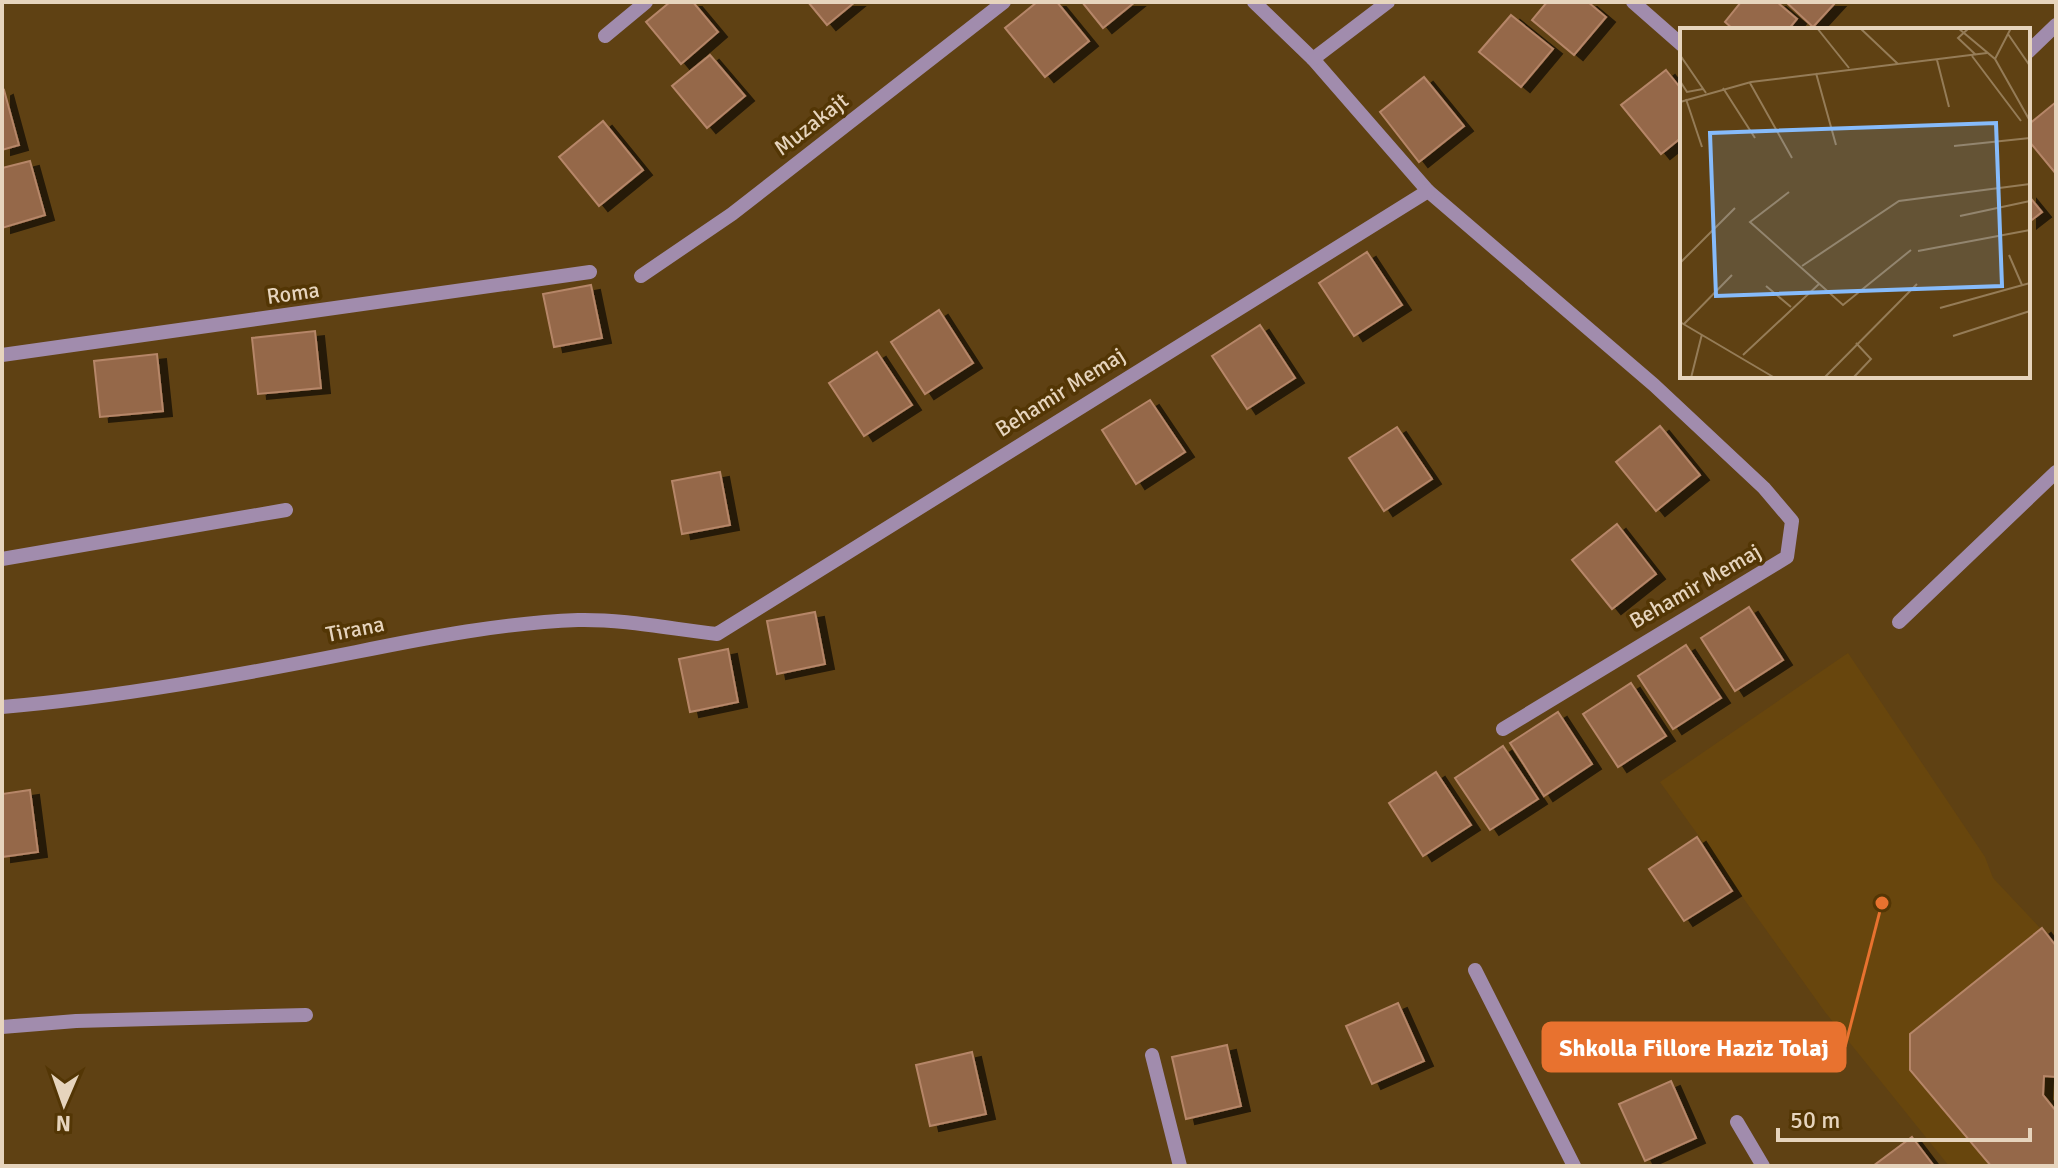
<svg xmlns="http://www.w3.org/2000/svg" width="2058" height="1168" font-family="Signika,sans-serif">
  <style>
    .built { fill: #68460d }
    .building { fill: #95684a; stroke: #b68668; stroke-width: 2; filter: url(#shadow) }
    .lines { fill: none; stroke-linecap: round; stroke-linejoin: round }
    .minor { stroke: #a18cad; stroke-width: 14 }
    .labels { text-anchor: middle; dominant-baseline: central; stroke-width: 7; stroke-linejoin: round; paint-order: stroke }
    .street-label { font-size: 22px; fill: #e6d4bd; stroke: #533605 }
    .inset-road { fill: none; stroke: #957c57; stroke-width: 2 }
    .view { fill: #86bbfb; fill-opacity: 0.15; stroke: #86bbfb; stroke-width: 4 }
    .inset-edge { fill: none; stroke: #e6d4bd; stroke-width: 4 }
    .leader { fill: none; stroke: #e8722f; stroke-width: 3 }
    .callout-dot { fill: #e8722f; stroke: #533605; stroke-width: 3 }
    .callout { fill: #e8722f; stroke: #e8722f; stroke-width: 3 }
    .callout-label { font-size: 24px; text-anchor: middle; font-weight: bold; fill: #fff }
  </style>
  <defs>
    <filter id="shadow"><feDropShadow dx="9" dy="5" stdDeviation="0" flood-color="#0009"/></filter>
  </defs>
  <rect width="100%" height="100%" fill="#5f4113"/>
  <!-- built -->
  <polygon class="built" points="1848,653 1985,857 1993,878 2056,945 2056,1166 1949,1166 1825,1012 1660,782"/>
  <!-- building -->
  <g class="building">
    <polygon points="670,2 693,2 718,32 681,64 646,22"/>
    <polygon points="808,2 855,2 827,25"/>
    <polygon points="1037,2 1057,2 1089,41 1045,77 1005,28"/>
    <polygon points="1082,2 1135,2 1103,28"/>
    <polygon points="1547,2 1588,2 1606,17 1574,55 1532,20"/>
    <polygon points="1741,2 1777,2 1797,19 1788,30 1734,30 1725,22"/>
    <polygon points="1786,2 1836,2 1813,27"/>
    <polygon points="1511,15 1553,49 1521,87 1479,52"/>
    <polygon points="710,55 745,96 707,128 672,86"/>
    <polygon points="1666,70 1682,90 1682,137 1661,154 1621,105"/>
    <polygon points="1424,77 1464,126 1419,162 1380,112"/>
    <polygon points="4,90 19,145 2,150 2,91"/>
    <polygon points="2056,102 2056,174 2028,140 2028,125"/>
    <polygon points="603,121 643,170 599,206 559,157"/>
    <polygon points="30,161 45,215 2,228 2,168"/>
    <polygon points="2028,195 2042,212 2028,223"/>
    <polygon points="1367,252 1402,305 1354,336 1319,283"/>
    <polygon points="591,285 602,338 554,347 543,294"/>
    <polygon points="939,310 973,363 925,394 891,342"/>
    <polygon points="1260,325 1295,378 1247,409 1212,356"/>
    <polygon points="315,331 321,388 258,394 252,338"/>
    <polygon points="877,352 912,405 864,436 829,383"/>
    <polygon points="157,354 163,411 100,417 94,361"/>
    <polygon points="1150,400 1185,452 1136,484 1102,430"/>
    <polygon points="1660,426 1700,475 1656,511 1616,462"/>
    <polygon points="1397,427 1432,479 1384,511 1349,458"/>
    <polygon points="720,472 730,525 682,534 672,481"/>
    <polygon points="1617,524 1656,574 1612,609 1572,560"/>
    <polygon points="1749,607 1783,660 1735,691 1701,638"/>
    <polygon points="815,612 825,664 777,674 767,621"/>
    <polygon points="1686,645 1721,698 1673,729 1638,676"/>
    <polygon points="728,649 738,702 690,712 679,659"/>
    <polygon points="1631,683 1666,736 1618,767 1583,714"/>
    <polygon points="1558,712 1592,764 1544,796 1510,743"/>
    <polygon points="1503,746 1538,799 1490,830 1455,778"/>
    <polygon points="1436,772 1471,825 1423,856 1389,803"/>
    <polygon points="30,790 38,852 2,857 2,794"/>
    <polygon points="1697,837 1732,891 1684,921 1649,869"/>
    <polygon points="2042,928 2056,946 2056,1077 2044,1076 2043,1095 2056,1111 2056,1166 1991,1166 1910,1070 1910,1034"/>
    <polygon points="1398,1003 1424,1061 1372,1084 1346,1026"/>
    <polygon points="1227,1045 1241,1106 1186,1119 1172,1057"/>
    <polygon points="972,1052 986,1114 930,1126 916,1065"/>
    <polygon points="1671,1081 1696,1138 1645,1161 1619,1104"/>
    <polygon points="1912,1137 1934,1166 1873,1166"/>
  </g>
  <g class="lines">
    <!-- minor -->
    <g class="minor">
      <polyline points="1254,2 1313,59 1428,191 1654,385 1764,488 1792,521 1787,557 1503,729"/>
      <polyline points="1633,2 1682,45"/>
      <polyline points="605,36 646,2"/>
      <polyline points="2028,52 2056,25"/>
      <polyline points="1313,59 1388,2"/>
      <polyline points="641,276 732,214 1004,2"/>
      <polyline points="2,355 590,272"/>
      <polyline points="2,559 286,510"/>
      <polyline points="1899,622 2056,472"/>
      <path d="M2,707C120,697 240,675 356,652C430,637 503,623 578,620C623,619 672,629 717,634L1428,191"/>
      <polyline points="1475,970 1574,1166"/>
      <polyline points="2,1027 76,1021 306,1015"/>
      <polyline points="1152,1055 1180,1166"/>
      <polyline points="1737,1122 1763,1166"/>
    </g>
  </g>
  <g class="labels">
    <!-- street labels -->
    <g class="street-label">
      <text transform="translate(811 124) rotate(-38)">Muzakajt</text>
      <text transform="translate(293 293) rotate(-8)">Roma</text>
      <text transform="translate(1060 392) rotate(-32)">Behamir Memaj</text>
      <text transform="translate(1695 586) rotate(-30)">Behamir Memaj</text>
      <text transform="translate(355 629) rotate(-11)">Tirana</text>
    </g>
  </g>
  <!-- overview -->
  <g transform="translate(1680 28)">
    <rect width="350" height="350" fill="#5f4113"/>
    <path class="inset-road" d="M137,0L169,40M180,0L218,36M278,0L315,31L350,93M289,0L278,10L296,27M328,6L350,38M0,27L26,65M292,28L341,93M315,31L331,0M257,32L269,79M136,45L156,117M0,53L7,64L23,61M70,55L112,130M43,60L75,110M6,71L22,119M0,74L71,54L307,25M274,118L350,110M109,164L70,194L163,277L231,222M280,188L350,173M238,223L350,202M329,227L342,257M0,235L55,180M122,238L219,173L350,156M86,258L111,279M260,280L350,255M0,294L95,350M4,296L52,247M273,308L350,283M63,327L139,256M11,350L22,306M144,350L237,256M173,350L191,331L176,315"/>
    <path class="view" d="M316,95L322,258L36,268L30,105Z"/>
    <rect width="350" height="350" class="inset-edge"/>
  </g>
  <!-- callouts -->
  <path class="leader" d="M1882 903L1845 1047"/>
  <circle class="callout-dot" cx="1882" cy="903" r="8"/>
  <rect class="callout" x="1543" y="1023" width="302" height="48" rx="8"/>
  <g class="callout-label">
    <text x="1694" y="1056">Shkolla Fillore Haziz Tolaj</text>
  </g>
  <!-- border -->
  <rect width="2058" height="1168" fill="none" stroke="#e6d4bd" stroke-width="8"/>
  <!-- north arrow -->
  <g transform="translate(64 1104) rotate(182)" stroke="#533605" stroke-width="6" paint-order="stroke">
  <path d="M0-6L14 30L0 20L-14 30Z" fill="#e6d4bd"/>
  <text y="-12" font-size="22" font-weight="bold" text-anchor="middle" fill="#e6d4bd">N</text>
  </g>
  <!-- scale -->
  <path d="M1778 1128v12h252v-12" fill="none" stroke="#e6d4bd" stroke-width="4"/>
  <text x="1790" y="1128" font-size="24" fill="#e6d4bd" stroke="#533605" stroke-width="6" paint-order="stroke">50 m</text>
</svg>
